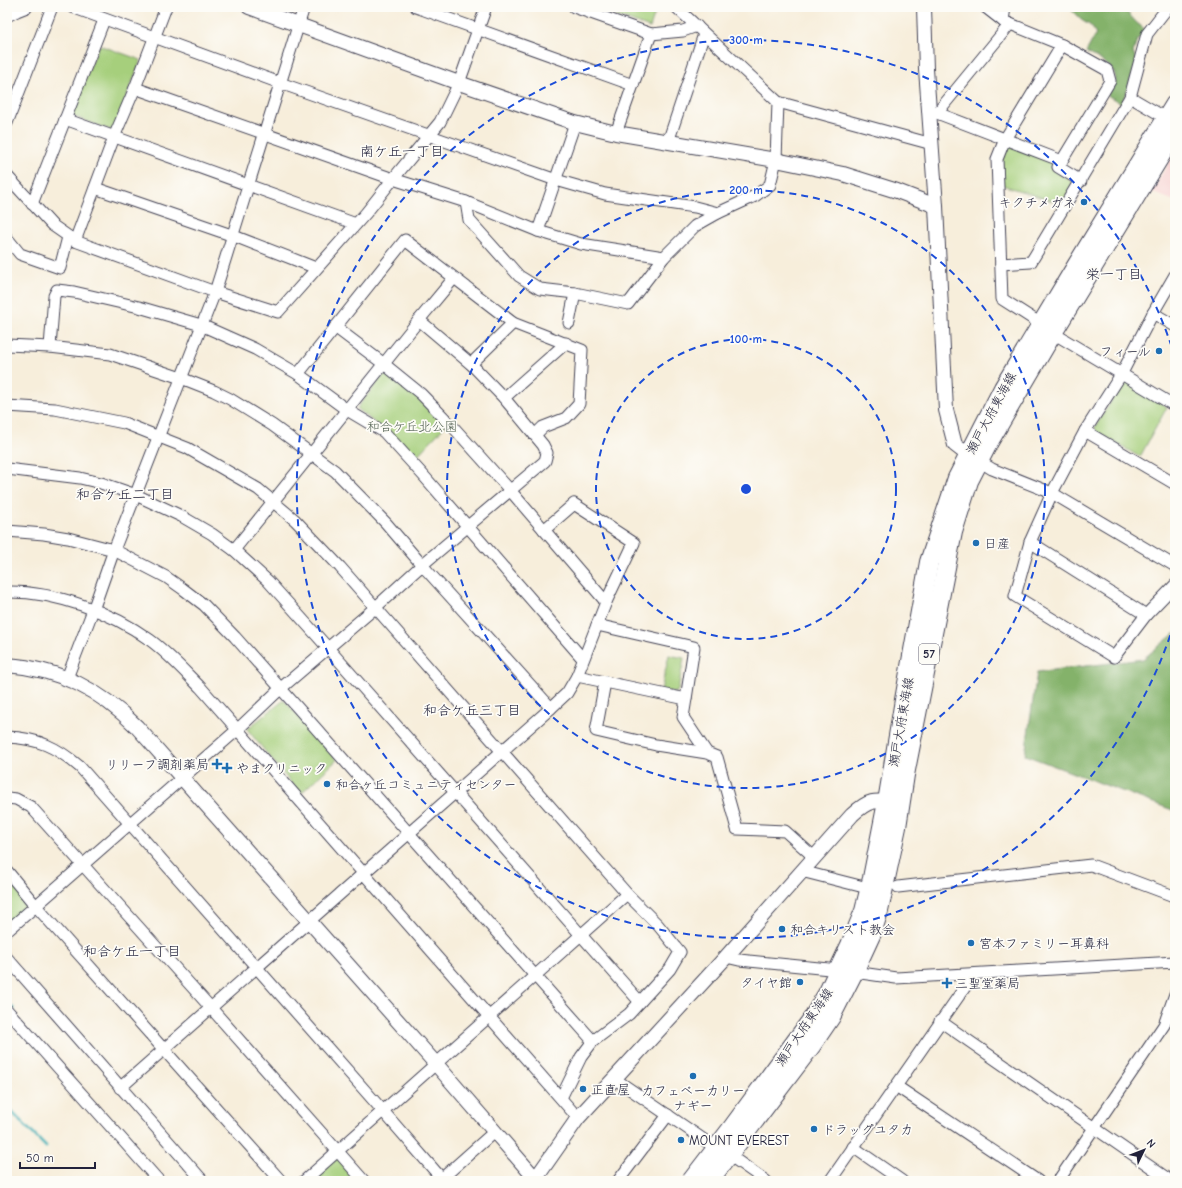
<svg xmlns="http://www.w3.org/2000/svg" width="1182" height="1188" font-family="'Comic Neue','Klee One',sans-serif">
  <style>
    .built { fill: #f7d0d0 }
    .green { fill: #a6cf7b; stroke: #64785b }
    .forest { fill: #84b26b; stroke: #536a53 }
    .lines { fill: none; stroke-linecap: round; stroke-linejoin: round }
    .stream { stroke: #3eafb5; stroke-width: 3 }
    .minor-casing { stroke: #424153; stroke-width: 13 }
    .tertiary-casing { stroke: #424153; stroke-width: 16 }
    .primary-casing { stroke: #424153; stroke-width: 20 }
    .minor { stroke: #fff; stroke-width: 11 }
    .tertiary { stroke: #fff; stroke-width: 14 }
    .primary { stroke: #fff; stroke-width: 18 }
    .ring { fill: none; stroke: #1d4ed8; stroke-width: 2; stroke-dasharray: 7 5 }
    .poi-dot { fill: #1f6fb2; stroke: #fdfcf7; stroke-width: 1.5 }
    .labels { text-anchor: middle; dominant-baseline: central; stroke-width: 3.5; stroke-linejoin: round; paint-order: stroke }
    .shield { fill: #fdfcf7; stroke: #646373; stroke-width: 1 }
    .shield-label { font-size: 12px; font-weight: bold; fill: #22223b }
    .poi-label { font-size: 13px; fill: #22223b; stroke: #fdfcf7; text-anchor: start }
    .street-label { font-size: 13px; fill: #22223b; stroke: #fdfcf7 }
    .park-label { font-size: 13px; fill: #505f51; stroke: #fdfcf7 }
    .neighbourhood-label { font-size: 14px; fill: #22223b; stroke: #fdfcf7 }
    .centre { fill: #1d4ed8; stroke: #fdfcf7; stroke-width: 2 }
    .ring-label { font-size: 12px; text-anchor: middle; font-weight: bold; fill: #1d4ed8; stroke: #fdfcf7; stroke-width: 3.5; stroke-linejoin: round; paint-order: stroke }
  </style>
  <rect width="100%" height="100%" fill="#fdfcf7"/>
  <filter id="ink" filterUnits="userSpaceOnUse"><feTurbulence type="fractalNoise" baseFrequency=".025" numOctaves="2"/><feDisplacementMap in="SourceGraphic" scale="8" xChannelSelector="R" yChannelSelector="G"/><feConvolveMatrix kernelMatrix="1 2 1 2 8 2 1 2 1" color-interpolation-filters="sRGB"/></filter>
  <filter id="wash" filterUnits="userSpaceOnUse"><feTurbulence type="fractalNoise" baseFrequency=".012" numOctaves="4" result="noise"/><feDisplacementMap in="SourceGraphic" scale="16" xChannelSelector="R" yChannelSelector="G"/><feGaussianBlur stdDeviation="0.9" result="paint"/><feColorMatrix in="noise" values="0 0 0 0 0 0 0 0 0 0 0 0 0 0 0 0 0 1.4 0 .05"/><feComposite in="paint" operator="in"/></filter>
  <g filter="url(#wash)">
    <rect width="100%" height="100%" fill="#f7eedb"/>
    <!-- built -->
    <polygon class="built" points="1175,152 1175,201 1151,192"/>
    <!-- green -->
    <g class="green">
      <polygon points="592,7 657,7 650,28"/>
      <polygon points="99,45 141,60 113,131 70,115"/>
      <polygon points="1009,143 1056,161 1052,169 1071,181 1072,186 1062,204 1002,185 1002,161"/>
      <polygon points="385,373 417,397 446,425 413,460 384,431 357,408"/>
      <polygon points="1123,382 1127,382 1167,407 1141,455 1138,456 1095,431 1095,427"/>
      <polygon points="669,655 684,658 678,690 676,693 661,690"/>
      <polygon points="284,700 337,760 300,794 247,729"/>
      <polygon points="7,879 30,905 7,926"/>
      <polygon points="338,1152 363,1181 307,1181"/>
    </g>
    <!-- forest -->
    <g class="forest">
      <path d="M1067,7H1122L1137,23L1147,31L1137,40L1133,53L1137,61L1122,104L1107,95C1109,91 1113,86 1115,82C1119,67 1096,58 1086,52L1096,34C1089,21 1088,26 1079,18C1075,14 1072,10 1067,7Z"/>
      <polygon points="1175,633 1175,811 1025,755 1037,672 1143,659"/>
    </g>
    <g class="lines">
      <!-- stream -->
      <g class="stream">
        <polyline points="7,1002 14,1009"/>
        <polyline points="7,1107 46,1147"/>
      </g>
    </g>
  </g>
  <g filter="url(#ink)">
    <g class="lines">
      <defs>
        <g id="minor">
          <polyline points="72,7 280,83 556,180 605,194 695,207 718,213"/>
          <polyline points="416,7 633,85"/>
          <polyline points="574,7 651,34 683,31 697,26"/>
          <polyline points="676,7 778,102 932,144"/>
          <polyline points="985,7 1003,21 1062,45 1107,70 1110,81 1058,167 1081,181"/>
          <polyline points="7,16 17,11 27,7"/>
          <polyline points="1003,21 1005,7"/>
          <polyline points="135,88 393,179 466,202 538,231 581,244 664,257"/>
          <polyline points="1130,97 1171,121"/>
          <polyline points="931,111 937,113 1010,24"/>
          <polyline points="937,113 1062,161"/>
          <polyline points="65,119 356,224"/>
          <polyline points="7,123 52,7"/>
          <polyline points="616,133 651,34"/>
          <polyline points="668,142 704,34"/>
          <polyline points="7,176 52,225 75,241 215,292 278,312 366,213 393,179 440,122 459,83 486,7"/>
          <polyline points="95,188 234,236 316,268"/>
          <polyline points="466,202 469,220 519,276 540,289 575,293 628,304 664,257 695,226 718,213 755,196 770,185 776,160 778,102"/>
          <polyline points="32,204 104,20"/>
          <polyline points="538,231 575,123"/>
          <polyline points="7,238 20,254 60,268 68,237"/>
          <polyline points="75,241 114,137 135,88 166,7"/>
          <polyline points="1001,264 1031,262 1130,97 1147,34 1168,7"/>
          <polyline points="1175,275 1153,313 1122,373 1085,431 1052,493 1030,542 1015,596 1114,657 1146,615 1175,585"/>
          <polyline points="1153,313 1175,326"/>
          <polyline points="569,323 575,293"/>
          <polyline points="1041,324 1002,299 997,159 1005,139 1062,45"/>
          <polyline points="335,327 384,364 421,394 455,429 509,489 606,602"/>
          <polyline points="1053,333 1175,406"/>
          <polyline points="7,345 50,347 110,354 181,378 214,391 230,399 272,425 335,471 386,523 422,565 551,708"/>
          <polyline points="50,347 54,296 57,290 74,292 139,307 201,325 255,349 298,374 347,410 384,432 423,475 583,659"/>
          <polyline points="471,364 513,323"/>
          <polyline points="298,374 405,240 513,323 582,350 579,404 566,418 543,427 535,435"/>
          <polyline points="504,398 566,343"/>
          <polyline points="7,406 55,409 124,423 187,448 258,489 295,520 340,567 627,894 658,925 680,952 670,969 629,1014 593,1041 581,1057 561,1098"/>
          <polyline points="1085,431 1175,484"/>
          <polyline points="974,458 992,469 1052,493 1175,566"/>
          <polyline points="7,469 80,478 101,483 136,495 181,516 212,534 234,550 268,581 328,648 640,1002"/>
          <polyline points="7,531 44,534 68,538 114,550 166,577 183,589 204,605 235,637 593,1041"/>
          <polyline points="1030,542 1146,615"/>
          <polyline points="234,550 419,320 454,278"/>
          <path d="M7,592C54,591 112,612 150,640C169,654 184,671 201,688L578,1118"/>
          <polyline points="597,625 694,647 686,699"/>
          <polyline points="577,676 686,699 683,717 707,753"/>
          <polyline points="67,678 93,610 114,550 215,292 304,7"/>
          <polyline points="605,682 596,731 656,745 707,753 717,757 737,829 785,831 814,857"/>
          <path d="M7,737C37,738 57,747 80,767L383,1111L442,1179"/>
          <polyline points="7,798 16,799 31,807 211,1008 364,1181"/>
          <polyline points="7,871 35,905 281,1181"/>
          <polyline points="801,871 860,886"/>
          <polyline points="898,887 1091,865 1171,895 1175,897"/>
          <polyline points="7,931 237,730 280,689 376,607 422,565 545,461 547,453 543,445 504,398 471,364 419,320"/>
          <polyline points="726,957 739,960 839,970"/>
          <polyline points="7,958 203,1181"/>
          <polyline points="854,972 896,978 1175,962"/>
          <polyline points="7,1010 159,1181"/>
          <polyline points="940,1021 1171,1181"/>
          <polyline points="615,1079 716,1148"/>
          <polyline points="896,1086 1038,1181"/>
          <polyline points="120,1088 551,708 567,693 577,676 606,602 634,543 574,504 544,530"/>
          <polyline points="853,1147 902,1181"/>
          <polyline points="729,1155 766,1181"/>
          <polyline points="304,1181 627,894"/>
          <polyline points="439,1181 494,1132"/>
          <polyline points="618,1181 668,1115"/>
          <polyline points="830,1181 974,974"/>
          <polyline points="1058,1181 1164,1025 1175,994"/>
        </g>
        <g id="tertiary">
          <polyline points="249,7 459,83 575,123 616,133 776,160 843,174 897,191 936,206"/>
          <polyline points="924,7 926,69 936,206 946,410 955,445 968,455"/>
          <path d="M7,665C60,669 100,690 137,727L436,1064L535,1178"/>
          <path d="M534,1181L578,1118L726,957L852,815C869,799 874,800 897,803"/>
        </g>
        <g id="primary">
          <polyline points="691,1181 731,1129 812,1019 827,994 850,945 864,911 872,878 887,802 904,700 929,562 957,478 1003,388 1076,266 1175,104"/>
          <polyline points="709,1181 812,1045 831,1017 854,972 872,933 879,911 897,827 905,775 953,532 969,481 989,442 1053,333 1175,132"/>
        </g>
      </defs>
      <!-- minor casing -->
      <use href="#minor" class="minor-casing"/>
      <!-- tertiary casing -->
      <use href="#tertiary" class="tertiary-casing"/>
      <!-- primary casing -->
      <use href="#primary" class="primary-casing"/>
      <!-- minor -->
      <use href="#minor" class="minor"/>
      <!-- tertiary -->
      <use href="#tertiary" class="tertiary"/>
      <!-- primary -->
      <use href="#primary" class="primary"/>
    </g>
  </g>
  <!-- distance rings -->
  <g class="ring">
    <circle cx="746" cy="489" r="150"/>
    <circle cx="746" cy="489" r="299"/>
    <path d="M1174 624A449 449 0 1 1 1174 354"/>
  </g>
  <!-- markers -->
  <g class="poi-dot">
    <circle cx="1084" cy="202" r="4"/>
    <circle cx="1159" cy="351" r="4"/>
    <circle cx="976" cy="543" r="4"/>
    <path d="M215 758h4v4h4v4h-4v4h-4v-4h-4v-4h4z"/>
    <path d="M225 762h4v4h4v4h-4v4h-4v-4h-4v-4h4z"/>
    <circle cx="327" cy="784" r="4"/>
    <circle cx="782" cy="929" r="4"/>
    <circle cx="971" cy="943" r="4"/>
    <circle cx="800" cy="982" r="4"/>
    <path d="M945 977h4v4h4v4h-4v4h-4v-4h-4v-4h4z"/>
    <circle cx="693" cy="1076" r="4"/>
    <circle cx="583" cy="1089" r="4"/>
    <circle cx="814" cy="1129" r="4"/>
    <circle cx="681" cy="1140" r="4"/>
  </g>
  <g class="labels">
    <!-- shield labels -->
    <rect class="shield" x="919" y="644" width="20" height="20" rx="3"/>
    <g class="shield-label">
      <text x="929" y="654">57</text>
    </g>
    <!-- poi labels -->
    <g class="poi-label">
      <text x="1076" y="202" text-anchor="end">キクチメガネ</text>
      <text x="1151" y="351" text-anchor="end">フィール</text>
      <text x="984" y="543">日産</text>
      <text x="209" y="764" text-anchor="end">リリーフ調剤薬局</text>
      <text x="236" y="768">やまクリニック</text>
      <text x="335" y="784">和合ヶ丘コミュニティセンター</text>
      <text x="790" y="929">和合キリスト教会</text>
      <text x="979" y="943">宮本ファミリー耳鼻科</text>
      <text x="792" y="982" text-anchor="end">タイヤ館</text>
      <text x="955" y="983">三聖堂薬局</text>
      <text x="591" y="1089">正直屋</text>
      <text x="693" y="1090" text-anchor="middle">カフェベーカリー<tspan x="693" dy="15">ナギー</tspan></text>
      <text x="822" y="1129">ドラッグユタカ</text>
      <text x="689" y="1140">MOUNT EVEREST</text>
    </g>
    <!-- street labels -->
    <g class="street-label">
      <text transform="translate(991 413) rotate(-62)">瀬戸大府東海線</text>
      <text transform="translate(901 722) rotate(-80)">瀬戸大府東海線</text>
      <text transform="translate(804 1027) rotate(-56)">瀬戸大府東海線</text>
    </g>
    <!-- park labels -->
    <g class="park-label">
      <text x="412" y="426">和合ケ丘北公園</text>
    </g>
    <!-- neighbourhood labels -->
    <g class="neighbourhood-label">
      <text x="402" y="151">南ケ丘一丁目</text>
      <text x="1114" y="274">栄一丁目</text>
      <text x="125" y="494">和合ケ丘二丁目</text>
      <text x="472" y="710">和合ケ丘三丁目</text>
      <text x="132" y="951">和合ケ丘一丁目</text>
    </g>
  </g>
  <circle cx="746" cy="489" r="6" class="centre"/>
  <g class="ring-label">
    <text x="746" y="44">300 m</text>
    <text x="746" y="194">200 m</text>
    <text x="746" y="343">100 m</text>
  </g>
  <!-- margin -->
  <rect width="1182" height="1188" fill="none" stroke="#fdfcf7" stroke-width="24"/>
  <!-- north arrow -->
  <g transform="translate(1144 1150) rotate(47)" stroke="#fdfcf7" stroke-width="3" paint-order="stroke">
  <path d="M0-3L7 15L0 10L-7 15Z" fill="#22223b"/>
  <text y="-6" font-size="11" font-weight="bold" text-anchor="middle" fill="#22223b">N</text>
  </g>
  <!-- scale -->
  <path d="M20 1162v6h75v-6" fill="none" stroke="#22223b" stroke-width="2"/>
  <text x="26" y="1162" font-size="12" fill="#22223b" stroke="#fdfcf7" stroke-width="3" paint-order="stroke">50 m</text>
</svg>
